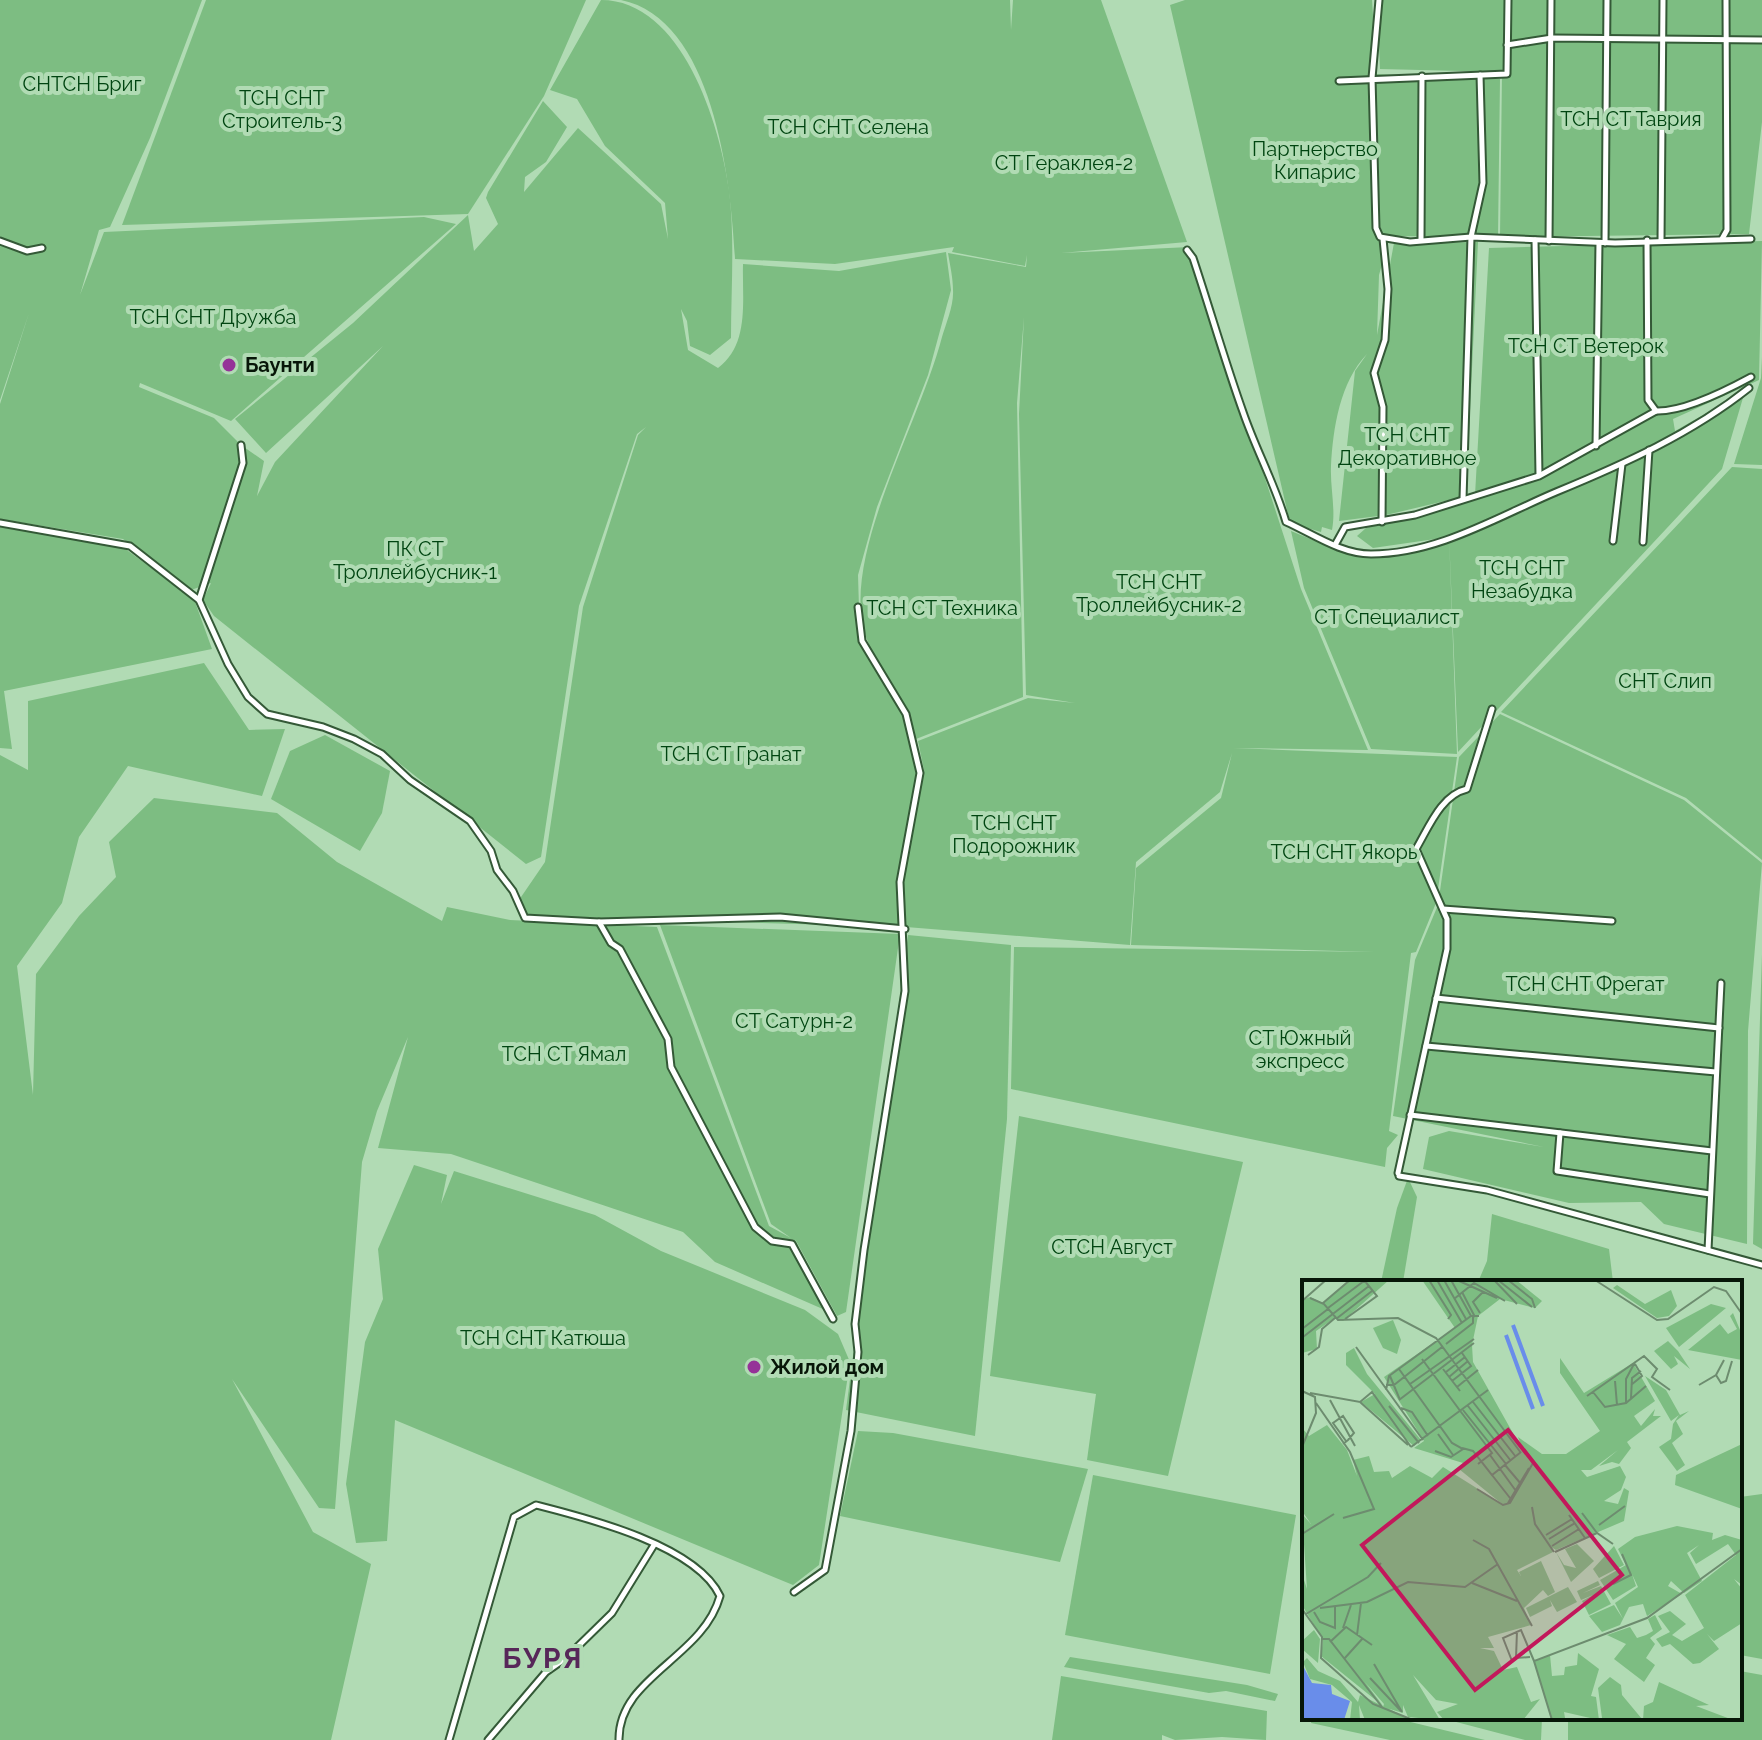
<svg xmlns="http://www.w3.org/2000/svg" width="1762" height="1740" font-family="Raleway,sans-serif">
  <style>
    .green { fill: #7dbd82 }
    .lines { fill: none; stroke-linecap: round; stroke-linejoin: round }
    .street-casing { stroke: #345937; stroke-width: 9 }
    .street { stroke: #fff; stroke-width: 5 }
    .poi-dot { fill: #953298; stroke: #b1dbb4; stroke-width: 3 }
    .labels { text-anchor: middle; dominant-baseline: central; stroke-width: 8; stroke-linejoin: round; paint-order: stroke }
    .park-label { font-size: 20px; fill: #004511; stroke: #b1dbb4 }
    .poi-label { font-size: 20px; font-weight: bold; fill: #071608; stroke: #b1dbb4; text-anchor: start }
    .district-label { font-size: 28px; font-weight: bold; letter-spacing: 2px; fill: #572759; stroke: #b1dbb4 }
    .inset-river { fill: none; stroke: #698dea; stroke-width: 4 }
    .inset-road { fill: none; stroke: #6d8c6f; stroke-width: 2 }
    .view { fill: #c2185b; fill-opacity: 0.15; stroke: #c2185b; stroke-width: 4 }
    .inset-edge { fill: none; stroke: #071608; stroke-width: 4 }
  </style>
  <rect width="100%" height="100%" fill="#b1dbb4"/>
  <!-- green -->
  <g class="green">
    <path d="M0,0H202L150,138L110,227L99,230L80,295L104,232L424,217L456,224L231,421L140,383L139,387L214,418L241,445L264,461L257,496L275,462L383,346L266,453L235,419L353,323L468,215L474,251L498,224L486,198L488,192L543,101L567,127L546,162L525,177L524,192L578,128L661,204L668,239L665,203L605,146L577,99L550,90L601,0C682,0 720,124 729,190C735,238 731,290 731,338L710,355L690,346L687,321L681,309L688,350L718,368C750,344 742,300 743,264L839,271L946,252L951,290L928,375L877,507L858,575L860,641L904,715L919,773L899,882L902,927L526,916L519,900L545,862L583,607L638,435L646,427L637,434L579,606L541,857L526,864L214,616L203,600L211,583L191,590L123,539L0,519V404L29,313L0,400Z"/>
    <polygon points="206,0 586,0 544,96 468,214 122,225"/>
    <path d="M621,0H1010L1011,30L1013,0H1101L1187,242L1061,253L1190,247L1301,589L1368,750L1233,748L1457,757L1436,903L1416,952L1411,953L1389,1131L1398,1135L1387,1148L1385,1167L1011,1089L1014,947L1375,952L1131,945L1136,868L1221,798L1232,753L1220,792L1136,862L1130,945L906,927L902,882L924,770L918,741L1028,698L1075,703L1026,695L1019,414L1024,317L1017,403L1023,697L916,739C903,694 865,660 861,612C854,534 921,417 942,337C946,323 954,305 953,290C953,278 950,265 948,253L1026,267L1027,255L1025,266L952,252L954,247L835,264L735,259C731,182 714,19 621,0Z"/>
    <path d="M1185,0H1372L1377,74L1500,79L1498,237L1390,236L1379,275L1377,335L1394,243L1478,242L1466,496L1386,515L1339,521L1355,371L1367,354C1340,382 1333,428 1331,466C1330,488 1336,509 1332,530L1322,527L1321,532L1290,523L1170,5Z"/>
    <polygon points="1377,0 1762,0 1762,122 1749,234 1500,237 1502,72 1380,69"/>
    <polygon points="1762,241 1759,380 1673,419 1675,431 1745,391 1722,469 1458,752 1449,535 1457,754 1371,749 1304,588 1291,531 1352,556 1435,542 1442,538 1373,548 1357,536 1366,528 1475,495 1489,248"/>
    <polygon points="1762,357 1762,465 1734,464 1761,378"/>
    <polygon points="1732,467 1762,469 1762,860 1686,798 1501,712"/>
    <polygon points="0,527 124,548 194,599 212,649 4,691 12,749 0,748"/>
    <polygon points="204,663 249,730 285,729 262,796 128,766 79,837 62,903 17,966 33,1095 36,974 79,916 116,877 109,842 154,798 277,813 337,862 442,921 447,907 510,920 657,927 769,1226 791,1238 771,1224 660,925 900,934 846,1312 837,1316 795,1239 825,1310 715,1262 683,1232 451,1154 378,1148 408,1037 377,1111 362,1162 335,1509 319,1508 232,1379 313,1532 371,1564 331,1740 0,1740 0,755 28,770 28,701"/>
    <polygon points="1500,714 1684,800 1762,863 1748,1031 1747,1244 1664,1224 1641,1202 1569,1203 1423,1169 1429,1137 1449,1131 1544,1147 1393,1116 1415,960 1438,905 1459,757"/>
    <polygon points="325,735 390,771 382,813 360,851 271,799 290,751"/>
    <polygon points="908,935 1011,945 1007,1119 975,1436 846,1410"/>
    <polygon points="1762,954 1762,1249 1753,1244"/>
    <polygon points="1019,1116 1243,1162 1168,1476 1087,1460 1096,1394 990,1376"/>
    <polygon points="414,1165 447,1175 441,1204 454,1171 595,1215 661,1251 805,1310 838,1334 850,1362 819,1565 793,1585 395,1420 387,1541 356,1543 346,1484 365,1342 383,1299 378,1249"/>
    <polygon points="1408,1178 1417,1197 1403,1282 1381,1282 1397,1208"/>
    <polygon points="1492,1214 1609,1249 1613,1282 1478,1282 1487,1261"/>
    <polygon points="858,1431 893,1433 1088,1469 1060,1562 840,1516"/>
    <polygon points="1093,1475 1296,1515 1270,1674 1065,1635"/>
    <polygon points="1762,1494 1762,1659 1740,1655 1740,1497"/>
    <polygon points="1070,1657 1247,1685 1278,1694 1275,1701 1226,1691 1209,1693 1064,1667"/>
    <polygon points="1740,1671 1762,1675 1762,1740 1568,1740 1568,1718 1740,1718"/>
    <polygon points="1061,1676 1267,1711 1266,1740 1222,1737 1175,1740 1162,1735 1162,1740 1052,1740"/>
    <polygon points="1312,1718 1394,1718 1485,1740 1390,1740 1311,1723"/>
    <polygon points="1441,1718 1542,1718 1541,1740 1525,1740"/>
  </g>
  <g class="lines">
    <defs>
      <g id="street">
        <polyline points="1379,0 1372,78 1376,228 1380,237 1410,242 1471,237 1615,243 1751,239"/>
        <polyline points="1507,45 1552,38 1762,40"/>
        <polyline points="1339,81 1507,74 1508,0"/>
        <polyline points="1421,239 1422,76"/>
        <polyline points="1722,239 1727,230 1726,0"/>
        <polyline points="1535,240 1539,475"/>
        <polyline points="1647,240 1648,400 1656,411"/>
        <polyline points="0,241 27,251 42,248"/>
        <polyline points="1549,241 1551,0"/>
        <polyline points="1661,241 1663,0"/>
        <polyline points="1605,243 1607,0"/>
        <path d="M1187,250L1193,258C1210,309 1225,362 1243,412C1256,450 1275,484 1286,522C1313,534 1341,554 1371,554C1437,554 1497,517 1556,492C1624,464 1691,434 1749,388"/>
        <polyline points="1596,446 1599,243"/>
        <polyline points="1463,499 1471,237 1483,183 1480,75"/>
        <polyline points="1382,522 1383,407 1374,373 1385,340 1388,289 1383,239"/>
        <polyline points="0,523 130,546 199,600 228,664 248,697 267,714 323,727 354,739 382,754 410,780 470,821 491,851 497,870 513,891 525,918 599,922 780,917 905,929"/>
        <polyline points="1613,541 1622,464"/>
        <polyline points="1643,542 1649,450"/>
        <path d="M1335,545L1345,527L1415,515L1539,476L1656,411C1683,412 1727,390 1751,377"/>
        <polyline points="199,600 243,463 241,445"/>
        <polyline points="1443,909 1612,921"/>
        <polyline points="599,922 611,943 620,949 668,1039 671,1067 755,1227 772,1241 792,1244 833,1319"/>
        <polyline points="1436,998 1719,1028"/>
        <polyline points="1426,1046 1716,1072"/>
        <polyline points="1410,1115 1712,1151"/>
        <polyline points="1560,1133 1557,1171 1710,1194"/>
        <path d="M1398,1173L1447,949V919L1416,849C1429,827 1441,795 1467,789L1492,709"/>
        <polyline points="1399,1176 1487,1190 1762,1265"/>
        <polyline points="1708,1250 1721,983"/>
        <polyline points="794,1592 825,1570 851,1431 858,1352 855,1324 864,1250 905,991 900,882 920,773 906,714 862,641 858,607"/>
        <path d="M449,1740L514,1517L536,1505C587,1518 696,1545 720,1596C703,1658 618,1677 619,1740"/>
        <polyline points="488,1740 546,1672 566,1658 612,1613 654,1545"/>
      </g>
    </defs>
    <!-- street casing -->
    <use href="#street" class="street-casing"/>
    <!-- street -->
    <use href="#street" class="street"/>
  </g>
  <!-- markers -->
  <g class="poi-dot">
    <circle cx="229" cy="365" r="8"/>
    <circle cx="754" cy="1367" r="8"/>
  </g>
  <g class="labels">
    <!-- park labels -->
    <g class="park-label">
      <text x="82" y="84">СНТСН Бриг</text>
      <text x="282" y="98">ТСН СНТ<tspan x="282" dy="23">Строитель-3</tspan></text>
      <text x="1631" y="119">ТСН СТ Таврия</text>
      <text x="848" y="127">ТСН СНТ Селена</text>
      <text x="1315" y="149">Партнерство<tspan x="1315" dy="23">Кипарис</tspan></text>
      <text x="1064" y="163">СТ Гераклея-2</text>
      <text x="213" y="317">ТСН СНТ Дружба</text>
      <text x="1586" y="346">ТСН СТ Ветерок</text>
      <text x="1407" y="435">ТСН СНТ<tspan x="1407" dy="23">Декоративное</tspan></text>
      <text x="415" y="549">ПК СТ<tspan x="415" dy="23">Троллейбусник-1</tspan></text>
      <text x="1522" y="568">ТСН СНТ<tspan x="1522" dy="23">Незабудка</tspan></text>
      <text x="1159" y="582">ТСН СНТ<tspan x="1159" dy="23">Троллейбусник-2</tspan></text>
      <text x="942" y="608">ТСН СТ Техника</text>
      <text x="1387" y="617">СТ Специалист</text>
      <text x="1665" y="681">СНТ Слип</text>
      <text x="731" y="754">ТСН СТ Гранат</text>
      <text x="1014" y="823">ТСН СНТ<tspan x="1014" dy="23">Подорожник</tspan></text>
      <text x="1344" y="852">ТСН СНТ Якорь</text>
      <text x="1585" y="984">ТСН СНТ Фрегат</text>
      <text x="794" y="1021">СТ Сатурн-2</text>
      <text x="1300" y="1038">СТ Южный<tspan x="1300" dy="23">экспресс</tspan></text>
      <text x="564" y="1054">ТСН СТ Ямал</text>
      <text x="1112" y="1247">СТСН Август</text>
      <text x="543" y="1338">ТСН СНТ Катюша</text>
    </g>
    <!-- poi labels -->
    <g class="poi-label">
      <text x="245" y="365">Баунти</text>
      <text x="770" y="1367">Жилой дом</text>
    </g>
    <!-- district labels -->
    <g class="district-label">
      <text x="543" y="1658">БУРЯ</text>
    </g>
  </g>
  <!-- overview -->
  <g transform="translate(1302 1280)">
    <rect width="440" height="440" fill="#b1dbb4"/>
    <path d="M47,0H87L41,41L33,38L14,51L15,69L0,73V20L8,17L21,23ZM120,0H214L240,21L233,28L198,19L176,36L170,65L171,82L221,171L216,157L240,174H264L298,151L258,93V78L282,113L331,83L353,121L332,136L339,146L353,129L351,136H359L325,162L329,168L317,184L310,182L297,186L316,170L289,190H279L285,197L318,186L324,197L319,210L302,221L316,224L322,208L327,211L322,241L254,270L249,267L251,272L215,290L219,296L217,292L239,281L253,312L246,316L241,310L222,328L229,345L186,357L192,368H178L192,371L201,390L215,387L229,422L238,419L221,440H142L135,432L156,424L134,420L111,395L138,440L106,437L101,425V433L81,427L82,424L63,402L81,426L19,376L21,360L0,325V294L5,309L0,234L9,244L0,231V148L7,156L25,145L45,170L55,196L51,180L67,176L72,192L87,191L90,198L108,186L130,198L141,187L200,224L157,189L161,183L112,168L122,161L82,97L153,48ZM315,5L343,24L369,10L375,26L367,36L355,38L311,8ZM409,24L424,28L377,67L364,48ZM431,33L440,55V80L386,70L418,44L426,54L435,49L428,36ZM91,40L99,60L95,74L81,68L71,48ZM366,61L376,71L388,89L372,76L376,84L369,89L352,71ZM52,68L65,94L119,160L112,166L59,122L73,114L44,85V73ZM343,96L364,110L378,135L387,131L374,141L381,154L370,163L383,185L375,191L357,167L369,159L371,144L377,135L369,141ZM440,164V229L373,205L374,195ZM375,246L411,253L410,260L423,255L440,260V305L432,299L440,309V343L412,361L405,354L417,369L398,383L391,384L368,364L360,367L354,359L368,352L356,336L368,331L384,344L370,355L380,361L402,348L383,315L434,275L426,264L394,284L388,273L397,265L385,273L400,301L382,313L369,301L366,306L380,314L345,336L341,324L327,327L318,345L300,352L287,336L312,325L321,339L313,323L336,307L330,294L334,306L311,320L298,300L324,285L316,269L333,257ZM275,264L292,281L269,302L254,272L262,285L274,288L263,269ZM312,266L322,285L297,298L291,289ZM296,301L298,305L281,313L299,306L309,324L287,335L280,321L291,315L279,320L275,311ZM266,307L275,322L255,332L248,320L250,326L228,337L224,328ZM353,335L360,349L348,358L353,364L344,378L353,385L342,402L312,379L324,364L305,355L328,347L335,358L344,355L351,351L346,339ZM12,350L18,359L16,383L0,369V361ZM276,373L297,389L289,416L294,417L297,440L262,432L263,438L250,440L232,381L248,375L250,396L262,395L263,387L275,385ZM5,378L16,391L38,401L56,422L58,415L110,440H63L57,425L58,440H48L50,422L30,405L8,399L1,382ZM308,397L319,405L320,415L340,439L300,438L296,408ZM357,402L407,425L394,426L431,440H341L342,426L351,422Z" fill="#7dbd82"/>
    <path d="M0,384L10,403L29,405L30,414L48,421L42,440H0Z" fill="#698dea"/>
    <path class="inset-river" d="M211,45L241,126M204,55L231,129"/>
    <path class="inset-road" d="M127,0L149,35L146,39M135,0L160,43M142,0L164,39M149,0L169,36M155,0L195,18M192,0L215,24M196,0L230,27M206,0L230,19L233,28M293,0L355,40L366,39L412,7L424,11L440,34M160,12L173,37M8,18L22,24L36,40L96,38L134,58L219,173M152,19L172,3L203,21M0,21L24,0M21,23L48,0M26,28L62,1M178,33L171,22L181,12M34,39L70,11M43,39L75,16L62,0M0,49L26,29M1,57L67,6M144,64L171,43V36M54,67L121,160M6,75L17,67L20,49L33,38M120,79L159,132M97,89L150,163L161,169L149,177L133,171M141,89L158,111M144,92L163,77M414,95L419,103L424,101L430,81M88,96L98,120M147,97L166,81M150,101L169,86L160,73M313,101L315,125M108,104L172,59M84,105H92L140,67M329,105L340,96L333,84M397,105L414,95L422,80M155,107L176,90M84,110L87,96L169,36H177M0,111L13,117L14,133L0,167M291,112L303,127L324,123L344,106M8,113L58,122L70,112L109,167M285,116L342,76L355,89L350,97L368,110M329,118L330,98L339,91M28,120L53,166M97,120L172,63M58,122L106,165M171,122L214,177M14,123L48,172L72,229L41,238M324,123V99L333,82M87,126L117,163M166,126L209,181M99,128L110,132L126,156M161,130L204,184M159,132L190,173L176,184M136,154L151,175M41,164L46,160L52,153L41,136L31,143L44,161M109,167L186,110M160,168L171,171L190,195L219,172M188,175L214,211M203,185L219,204M190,195L208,218M175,209L201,225L208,223L231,183M206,223L227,188M230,227L233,244L252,272M280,233L295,253M267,235L283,258M297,245L323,226M0,254L32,234M244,255L270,239M247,259L273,243M171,260L187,269L230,346M250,266L277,249M253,272L295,253L311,264M170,303L215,321M311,304L329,295L320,274M18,328L65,322L106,302L163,307L196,284M0,329L20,357L19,378L71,424L111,440M12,332L18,342L33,348V327M4,334L66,297L79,283M41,348L49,325M215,351L214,378L228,377M55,355L59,323M20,359H27L80,427M28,362L44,347L70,365M42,379L61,358M210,381L201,358L219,350L232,381M72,384L100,432M68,398L99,431M250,440L232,381L345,338L440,269"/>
    <path class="view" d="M206,150L320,295L173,410L60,265Z"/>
    <rect width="440" height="440" class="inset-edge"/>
  </g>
</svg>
